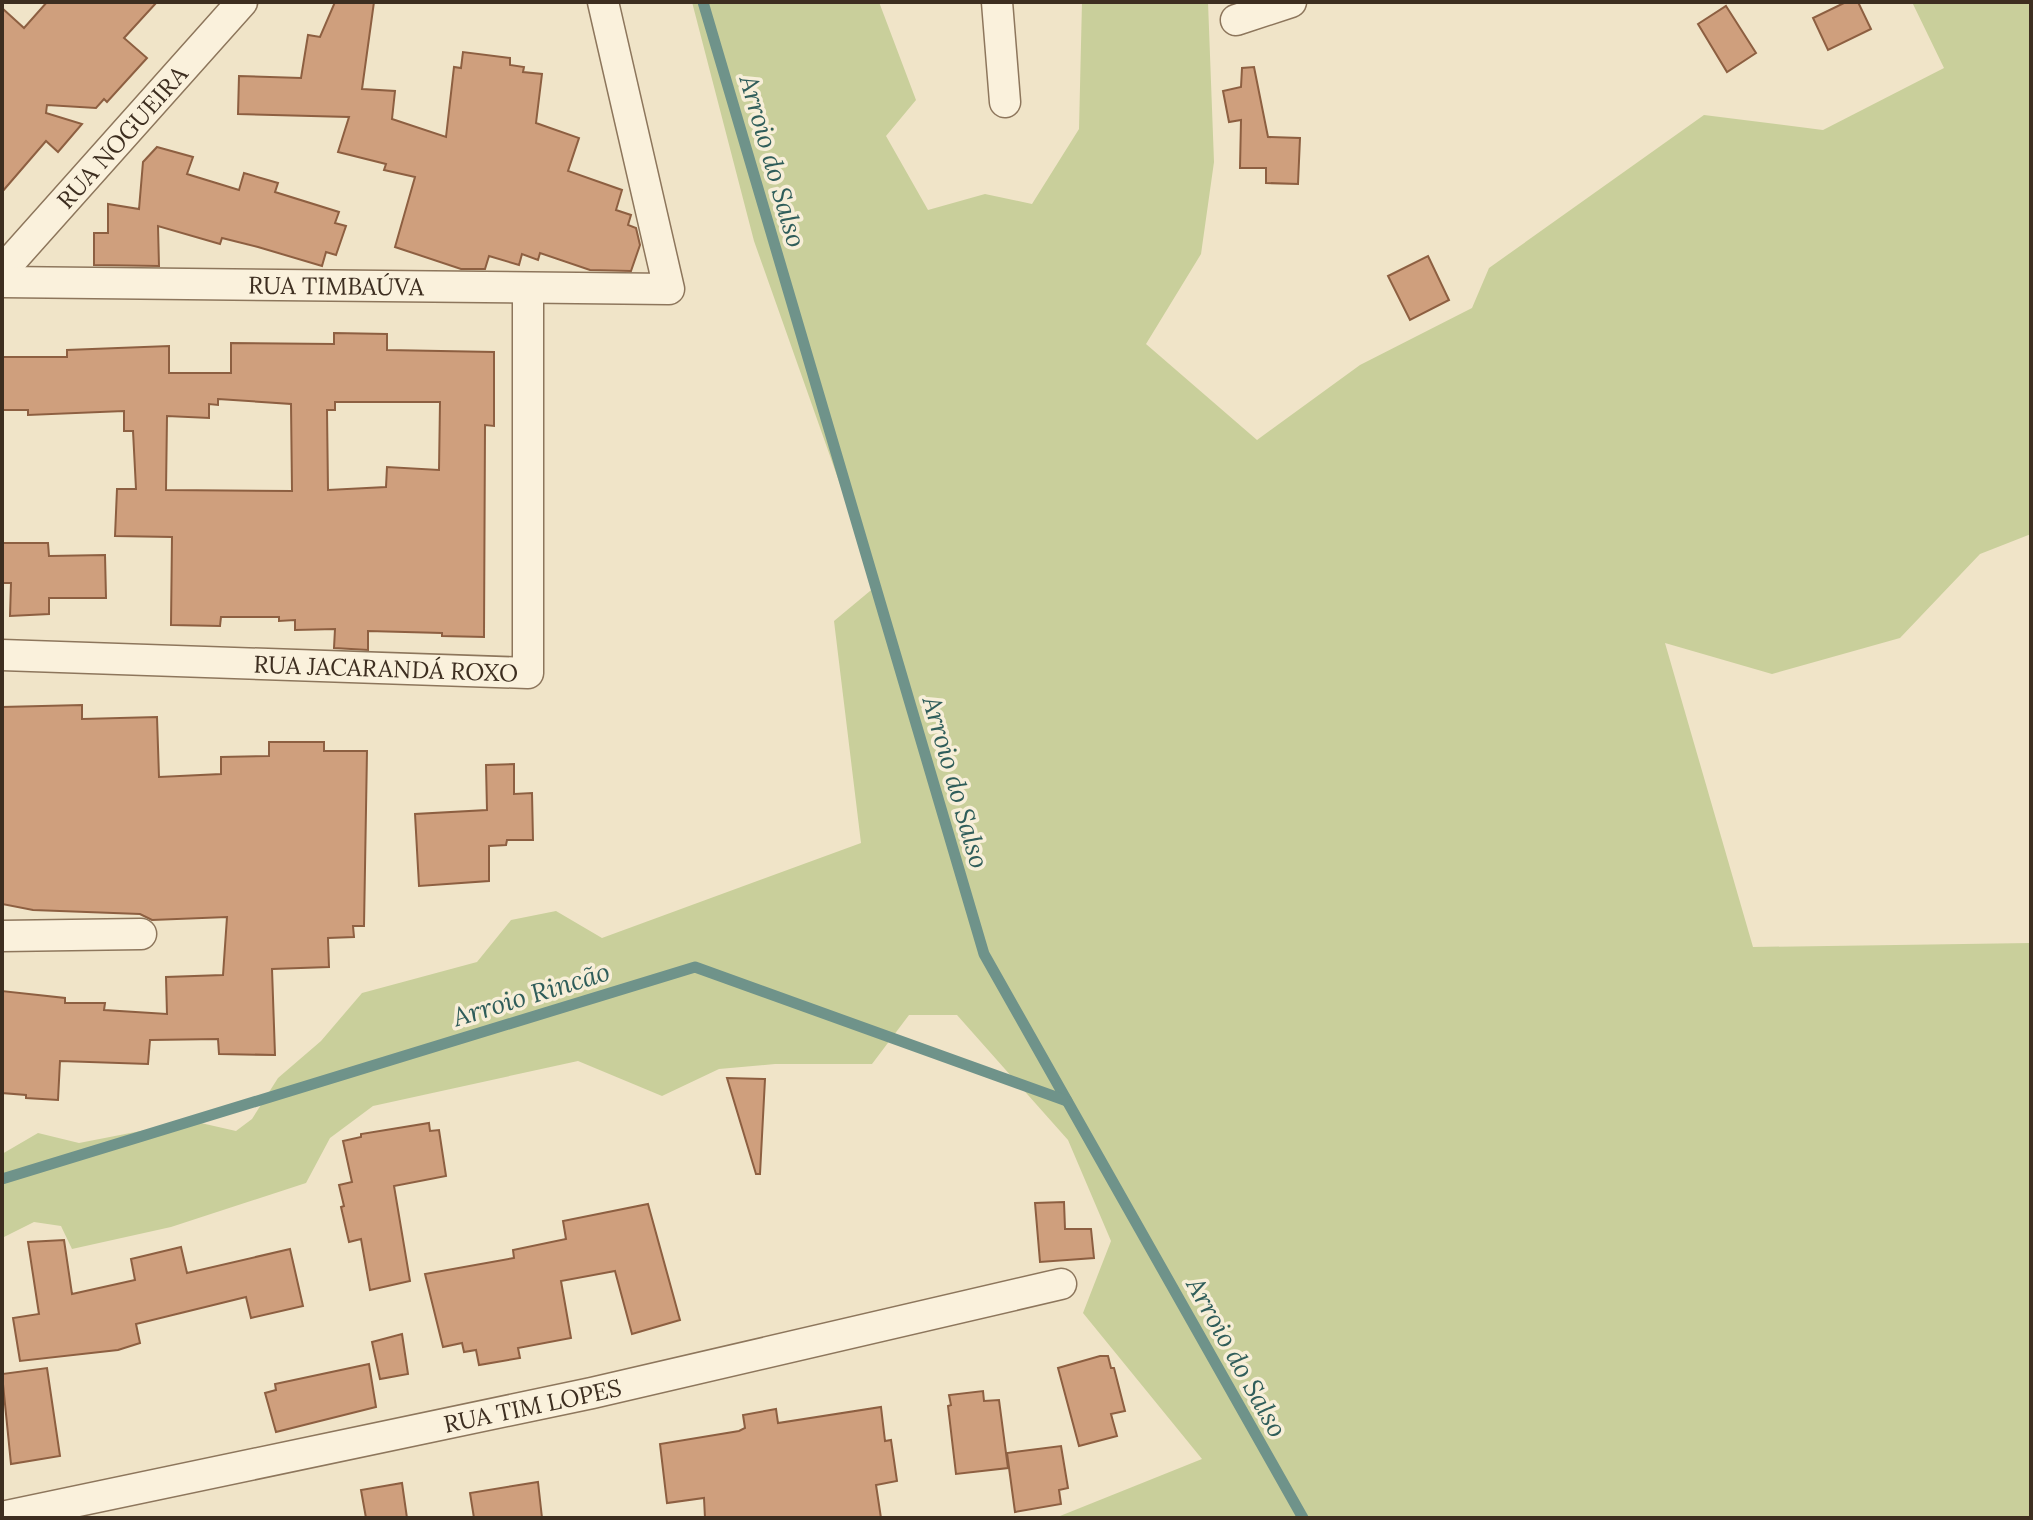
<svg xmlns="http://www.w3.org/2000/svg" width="2033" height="1520" font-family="Lora,serif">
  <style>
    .green { fill: #c9cf9b }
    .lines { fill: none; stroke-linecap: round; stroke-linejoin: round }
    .stream { stroke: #6f938a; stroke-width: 11 }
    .building { fill: #cf9f7d; stroke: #8d5f41; stroke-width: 2; fill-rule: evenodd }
    .minor-casing { stroke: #8d765c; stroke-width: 33 }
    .minor { stroke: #faf1dc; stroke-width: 30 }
    .labels { text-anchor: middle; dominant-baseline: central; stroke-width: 7; stroke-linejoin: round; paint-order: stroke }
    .street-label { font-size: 24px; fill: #3d2e20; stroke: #f7eed8 }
    .water-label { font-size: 26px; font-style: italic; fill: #2f5d5a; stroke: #f7eed8 }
  </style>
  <rect width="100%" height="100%" fill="#f0e4c8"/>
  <!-- green -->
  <polygon class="green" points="692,2 879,2 916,100 886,136 928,210 985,194 1032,204 1079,129 1082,2 1208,2 1214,162 1201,254 1146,344 1257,440 1360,365 1472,308 1489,268 1704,115 1823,130 1944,68 1912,2 2031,2 2031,534 1980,554 1900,638 1772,674 1665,643 1753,947 2031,943 2031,1518 1055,1518 1202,1459 1083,1313 1111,1241 1068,1140 957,1015 909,1015 872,1064 775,1064 719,1069 662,1096 578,1061 373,1106 330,1138 306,1183 171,1227 72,1249 61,1226 34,1222 2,1238 2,1154 38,1133 79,1143 192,1121 236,1131 252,1119 278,1078 321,1041 362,993 477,962 511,920 556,911 602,938 861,843 834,621 876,586 754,241"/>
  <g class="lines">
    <!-- stream -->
    <g class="stream">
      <polyline points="703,2 984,954 1303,1518"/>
      <polyline points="2,1179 695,967 1067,1101"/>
    </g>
  </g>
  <!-- building -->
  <g class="building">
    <polygon points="47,2 157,2 124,38 147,58 107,102 104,99 96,108 47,105 46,113 82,124 58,152 46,141 2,192 2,8 24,28"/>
    <polygon points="335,2 374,2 362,89 395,91 392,119 446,137 454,67 461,68 463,52 510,58 510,65 524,67 523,72 542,74 536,123 579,138 568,171 622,190 616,210 631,215 628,225 636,228 640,245 631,271 590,270 540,253 538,260 522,254 519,265 489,256 485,269 461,269 395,247 415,177 384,170 386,164 338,152 349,117 238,114 239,76 301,78 308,35 320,37"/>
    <polygon points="1846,2 1858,2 1871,29 1828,50 1813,18"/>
    <polygon points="1726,6 1756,53 1727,72 1698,24"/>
    <polygon points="1254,67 1268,137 1300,138 1298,184 1266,183 1266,168 1240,168 1241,120 1229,122 1223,91 1241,87 1242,68"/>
    <polygon points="157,147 193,157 187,174 239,190 244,173 278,183 275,192 339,212 335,223 346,226 336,255 326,252 322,266 258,247 222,238 220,244 158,226 159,266 94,265 94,233 108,233 108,204 139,209 143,162"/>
    <polygon points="1428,256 1449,300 1410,320 1388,276"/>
    <path d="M334,333L387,334V350L494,352V426L485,425L484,637L442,636V633L368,631V650L334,648L335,629L295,630V620L279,621V617H221L220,626L171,625L172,537L115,536L117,489H136L133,431H124V411L28,415V410H2V357H67V350L169,346V373H231V343L334,344ZM218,399L291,404L292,491L166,490L167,416L209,418V404L218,405ZM335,402H440L439,470L387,467L386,487L328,490L327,410H335Z"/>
    <polygon points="2,543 48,543 49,556 105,555 106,598 49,598 49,614 10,616 11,583 2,583"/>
    <polygon points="82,705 82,719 157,717 159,777 221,774 221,757 269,756 269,742 324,742 324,751 367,751 364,926 353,926 354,937 328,938 329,967 272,969 275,1055 219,1054 218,1039 150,1040 148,1064 60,1061 58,1100 26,1098 26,1095 2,1093 2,991 65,998 65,1003 105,1003 104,1010 167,1014 166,977 223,975 227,917 152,920 140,914 33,910 2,904 2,707"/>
    <polygon points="514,764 514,794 532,793 533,840 507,840 506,845 489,846 489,881 419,886 415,814 487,810 486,765"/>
    <polygon points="727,1078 765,1079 760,1174 756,1174"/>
    <polygon points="429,1123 430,1131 439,1130 446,1176 394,1186 410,1281 370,1290 361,1239 349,1242 341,1207 344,1206 339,1185 352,1182 343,1141 361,1137 361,1134"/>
    <polygon points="1064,1202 1065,1229 1091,1229 1094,1258 1040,1262 1035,1203"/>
    <polygon points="648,1204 680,1320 632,1334 615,1271 561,1281 571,1338 518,1348 520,1358 479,1365 476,1350 464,1352 462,1343 443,1347 425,1274 514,1258 513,1250 566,1239 563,1221"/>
    <polygon points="64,1240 72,1294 135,1280 131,1259 181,1247 187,1273 290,1249 303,1306 251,1318 246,1297 136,1324 140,1343 118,1350 20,1361 13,1318 39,1314 28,1242"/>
    <polygon points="402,1334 408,1374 380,1379 372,1342"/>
    <polygon points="1100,1356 1108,1356 1111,1368 1114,1368 1125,1411 1111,1414 1117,1436 1079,1446 1058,1368"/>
    <polygon points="369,1364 376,1407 276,1432 265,1393 276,1390 275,1384"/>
    <polygon points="47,1368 60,1456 11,1464 2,1374"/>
    <polygon points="983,1391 984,1401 999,1400 1008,1468 956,1474 948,1406 951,1405 949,1395"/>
    <polygon points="881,1407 885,1441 891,1440 897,1481 876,1485 881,1518 705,1518 704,1498 667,1503 660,1444 739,1431 745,1428 743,1415 776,1409 778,1423"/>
    <polygon points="1061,1446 1068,1488 1059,1490 1061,1504 1015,1512 1007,1453"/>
    <polygon points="538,1482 542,1518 474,1518 470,1493"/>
    <polygon points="402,1483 407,1518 366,1518 361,1490"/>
  </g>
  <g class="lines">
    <defs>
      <g id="minor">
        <polyline points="997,2 1005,102"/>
        <polyline points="1236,20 1291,2"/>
        <path id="s1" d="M2,271L242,2"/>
        <path id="s2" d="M2,282L669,289L603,2"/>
        <path id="s3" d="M2,655L528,673V288"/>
        <polyline points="2,936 141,934"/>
        <path id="s4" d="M2,1517L592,1393L1061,1284"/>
      </g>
    </defs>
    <!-- minor casing -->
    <use href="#minor" class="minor-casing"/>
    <!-- minor -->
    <use href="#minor" class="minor"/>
  </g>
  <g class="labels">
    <!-- street labels -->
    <g class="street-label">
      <text stroke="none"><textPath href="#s1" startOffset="180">RUA NOGUEIRA</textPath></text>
      <text stroke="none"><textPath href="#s2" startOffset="334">RUA TIMBAÚVA</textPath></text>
      <text stroke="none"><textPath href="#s3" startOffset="384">RUA JACARANDÁ ROXO</textPath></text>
      <text stroke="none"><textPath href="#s4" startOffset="542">RUA TIM LOPES</textPath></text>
    </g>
    <!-- water labels -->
    <g class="water-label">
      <text transform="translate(773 161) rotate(74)">Arroio do Salso</text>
      <text transform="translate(956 782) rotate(74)">Arroio do Salso</text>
      <text transform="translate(531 994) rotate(-17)">Arroio Rincão</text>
      <text transform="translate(1237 1357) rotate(61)">Arroio do Salso</text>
    </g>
  </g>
  <!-- border -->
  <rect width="2033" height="1520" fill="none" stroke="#3d2e20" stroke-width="8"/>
</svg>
